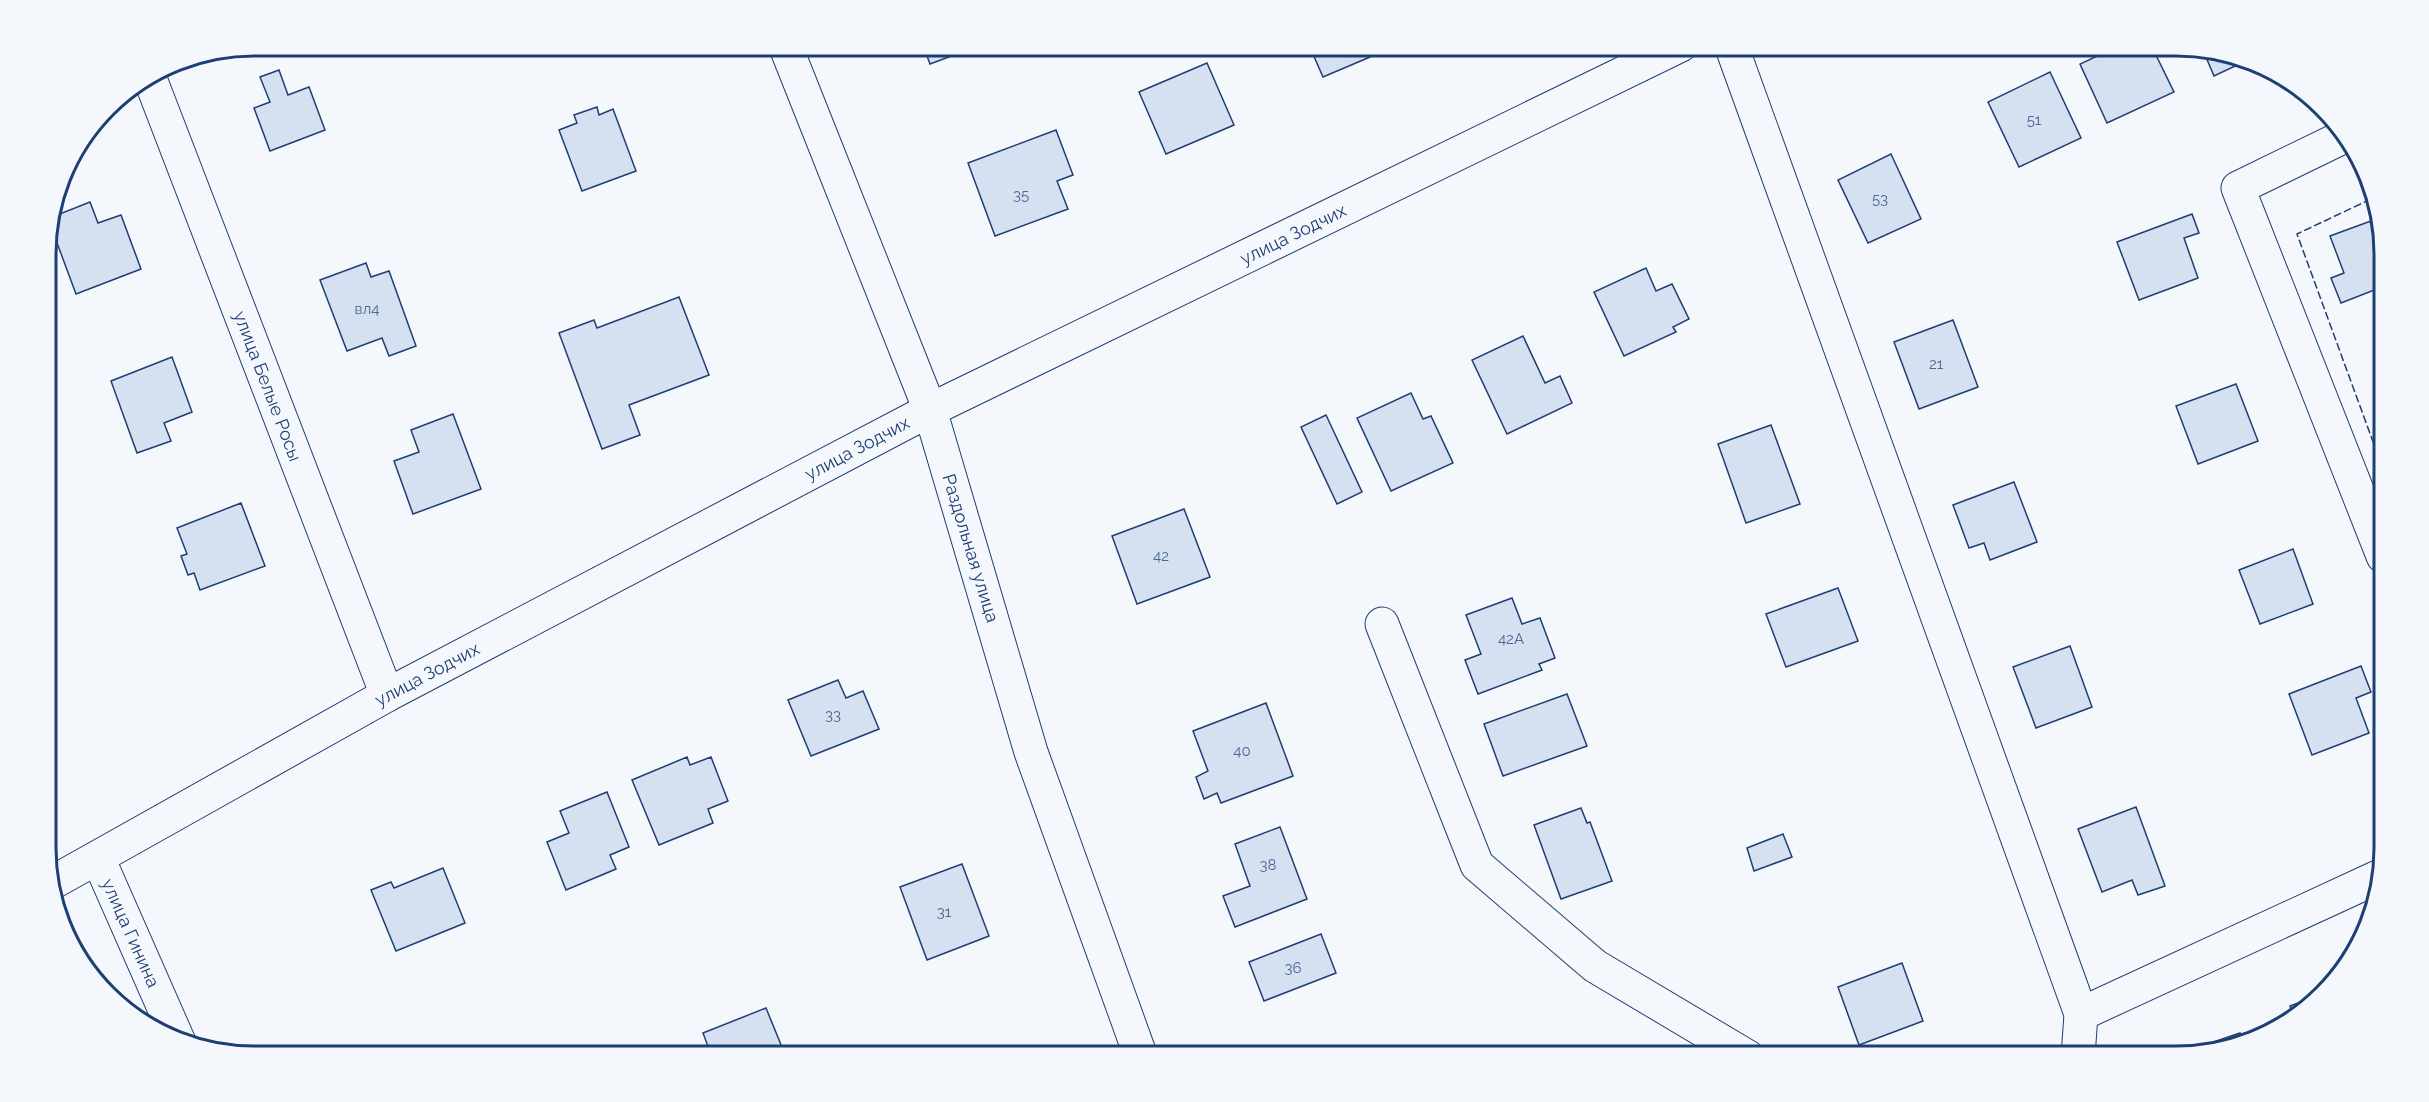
<svg xmlns="http://www.w3.org/2000/svg" width="2429" height="1102" font-family="Raleway,sans-serif">
  <style>
    .building { fill: #d5e0f0; stroke: #1d3f73; stroke-width: 1.5 }
    .lines { fill: none; stroke-linecap: round; stroke-linejoin: round }
    .minor-casing { stroke: #1d3f73; stroke-width: 35 }
    .minor { stroke: #f4f7fb; stroke-width: 33 }
    .fence { stroke: #1d3f73; stroke-width: 1.5; stroke-dasharray: 8 3; stroke-linecap: butt }
    .labels { text-anchor: middle; dominant-baseline: central; stroke-width: 4.5; stroke-linejoin: round; paint-order: stroke }
    .number-label { font-size: 15px; fill: #4b6792 }
    .street-label { font-size: 18px; fill: #1d3f73; stroke: #f4f7fb }
    .rim { fill: none; stroke: #1d3f73; stroke-width: 3 }
  </style>
  <rect width="100%" height="100%" fill="#f4f7fb"/>
  <!-- building -->
  <g class="building">
    <polygon points="923,45 981,45 930,64"/>
    <polygon points="1309,45 1365,45 1370,57 1323,77"/>
    <polygon points="2106,45 2151,45 2174,92 2107,123 2080,64 2104,53 2101,47"/>
    <polygon points="2203,50 2248,60 2214,76"/>
    <polygon points="1207,63 1234,125 1166,154 1139,92"/>
    <polygon points="279,70 288,95 309,87 325,130 270,151 254,108 270,102 260,77"/>
    <polygon points="2050,72 2081,138 2019,167 1988,102"/>
    <polygon points="597,107 599,115 613,109 636,171 582,191 559,130 577,123 574,115"/>
    <polygon points="1056,130 1073,175 1057,181 1068,209 995,236 968,163"/>
    <polygon points="1891,154 1921,219 1868,243 1838,180"/>
    <polygon points="90,202 98,223 121,215 141,269 76,294 50,224 52,217"/>
    <polygon points="2192,214 2199,233 2184,238 2198,278 2139,300 2117,242"/>
    <polygon points="2379,218 2382,227 2382,287 2341,303 2331,278 2344,273 2330,236"/>
    <polygon points="366,263 371,277 389,271 416,346 389,356 382,338 347,351 320,280"/>
    <polygon points="1646,268 1656,291 1672,284 1689,319 1673,327 1676,332 1624,356 1594,292"/>
    <polygon points="679,297 709,375 629,405 640,435 602,449 559,333 594,320 597,328"/>
    <polygon points="1953,320 1978,387 1919,409 1894,342"/>
    <polygon points="1523,336 1545,383 1560,376 1572,403 1507,434 1472,360"/>
    <polygon points="172,357 192,412 164,423 171,441 137,453 111,381"/>
    <polygon points="2236,384 2258,441 2198,464 2176,406"/>
    <polygon points="1411,393 1423,419 1431,416 1453,463 1391,491 1357,418"/>
    <polygon points="453,414 481,489 413,514 394,461 419,452 411,430"/>
    <polygon points="1326,415 1362,492 1337,504 1301,427"/>
    <polygon points="1771,425 1800,504 1746,523 1718,444"/>
    <polygon points="2014,482 2037,542 1990,560 1984,543 1969,548 1953,505"/>
    <polygon points="241,503 265,566 200,590 194,573 188,575 181,556 187,554 177,528"/>
    <polygon points="1184,509 1210,577 1137,604 1112,536"/>
    <polygon points="2293,549 2313,604 2260,624 2239,570"/>
    <polygon points="1838,588 1858,641 1786,667 1766,614"/>
    <polygon points="1512,598 1522,624 1540,618 1555,658 1539,664 1542,670 1478,694 1465,660 1481,654 1466,615"/>
    <polygon points="2070,646 2092,707 2036,728 2013,667"/>
    <polygon points="2361,666 2371,692 2356,698 2369,733 2312,755 2289,694"/>
    <polygon points="838,680 846,698 863,691 879,729 811,756 788,700"/>
    <polygon points="1567,694 1587,746 1503,776 1484,724"/>
    <polygon points="1266,703 1293,776 1221,803 1217,793 1204,799 1196,777 1208,771 1193,731"/>
    <polygon points="687,757 690,765 711,757 728,801 708,809 713,823 659,845 632,780"/>
    <polygon points="607,792 629,847 610,855 616,869 566,890 547,842 569,833 560,811"/>
    <polygon points="2136,807 2165,886 2138,895 2132,880 2102,892 2078,829"/>
    <polygon points="1581,808 1587,823 1590,822 1612,881 1561,899 1534,825"/>
    <polygon points="1280,827 1307,899 1235,927 1223,896 1250,886 1235,844"/>
    <polygon points="1783,834 1792,857 1754,871 1747,848"/>
    <polygon points="962,864 989,936 927,960 900,887"/>
    <polygon points="443,868 465,923 396,951 371,890 391,882 394,888"/>
    <polygon points="1321,934 1336,973 1264,1001 1249,962"/>
    <polygon points="1902,963 1923,1021 1859,1045 1838,987"/>
    <polygon points="2325,993 2294,1019 2290,1006"/>
    <polygon points="766,1008 786,1057 712,1057 703,1033"/>
    <polygon points="2240,1033 2242,1038 2198,1053 2196,1048"/>
  </g>
  <g class="lines">
    <defs>
      <g id="minor">
        <polyline points="785,45 930,410 1031,752 1141,1057"/>
        <polyline points="1731,45 2081,1014 2078,1057"/>
        <polyline points="149,76 387,695"/>
        <polyline points="2345,136 2238,188 2383,556"/>
        <polyline points="1382,624 1477,865 1595,966 1748,1057"/>
        <polyline points="98,858 179,1042"/>
        <polyline points="50,884 387,695 930,410 1681,45"/>
        <polyline points="2081,1014 2378,877"/>
      </g>
    </defs>
    <!-- minor casing -->
    <use href="#minor" class="minor-casing"/>
    <!-- minor -->
    <use href="#minor" class="minor"/>
    <!-- fence -->
    <polyline class="fence" points="2371,199 2297,234 2383,469"/>
  </g>
  <g class="labels">
    <!-- number labels -->
    <g class="number-label">
      <text x="2034" y="120">51</text>
      <text x="1021" y="195">35</text>
      <text x="1880" y="199">53</text>
      <text x="367" y="309">вл4</text>
      <text x="1936" y="364">21</text>
      <text x="1161" y="556">42</text>
      <text x="1511" y="639">42А</text>
      <text x="833" y="715">33</text>
      <text x="1242" y="751">40</text>
      <text x="1268" y="865">38</text>
      <text x="944" y="912">31</text>
      <text x="1293" y="968">36</text>
    </g>
    <!-- street labels -->
    <g class="street-label">
      <text transform="translate(1293 234) rotate(-26)">улица Зодчих</text>
      <text transform="translate(268 386) rotate(69)">улица Белые Росы</text>
      <text transform="translate(857 448) rotate(-28)">улица Зодчих</text>
      <text transform="translate(971 548) rotate(73)">Раздольная улица</text>
      <text transform="translate(427 674) rotate(-28)">улица Зодчих</text>
      <text transform="translate(131 933) rotate(66)">улица Гинина</text>
    </g>
  </g>
  <!-- crop -->
  <path d="M0 0H2429V1102H0ZM254 56H2176A198 198 0 0 1 2374 254V848A198 198 0 0 1 2176 1046H254A198 198 0 0 1 56 848V254A198 198 0 0 1 254 56Z" fill="#f4f7fb" fill-rule="evenodd"/>
  <path class="rim" d="M254 56H2176A198 198 0 0 1 2374 254V848A198 198 0 0 1 2176 1046H254A198 198 0 0 1 56 848V254A198 198 0 0 1 254 56Z"/>
</svg>
